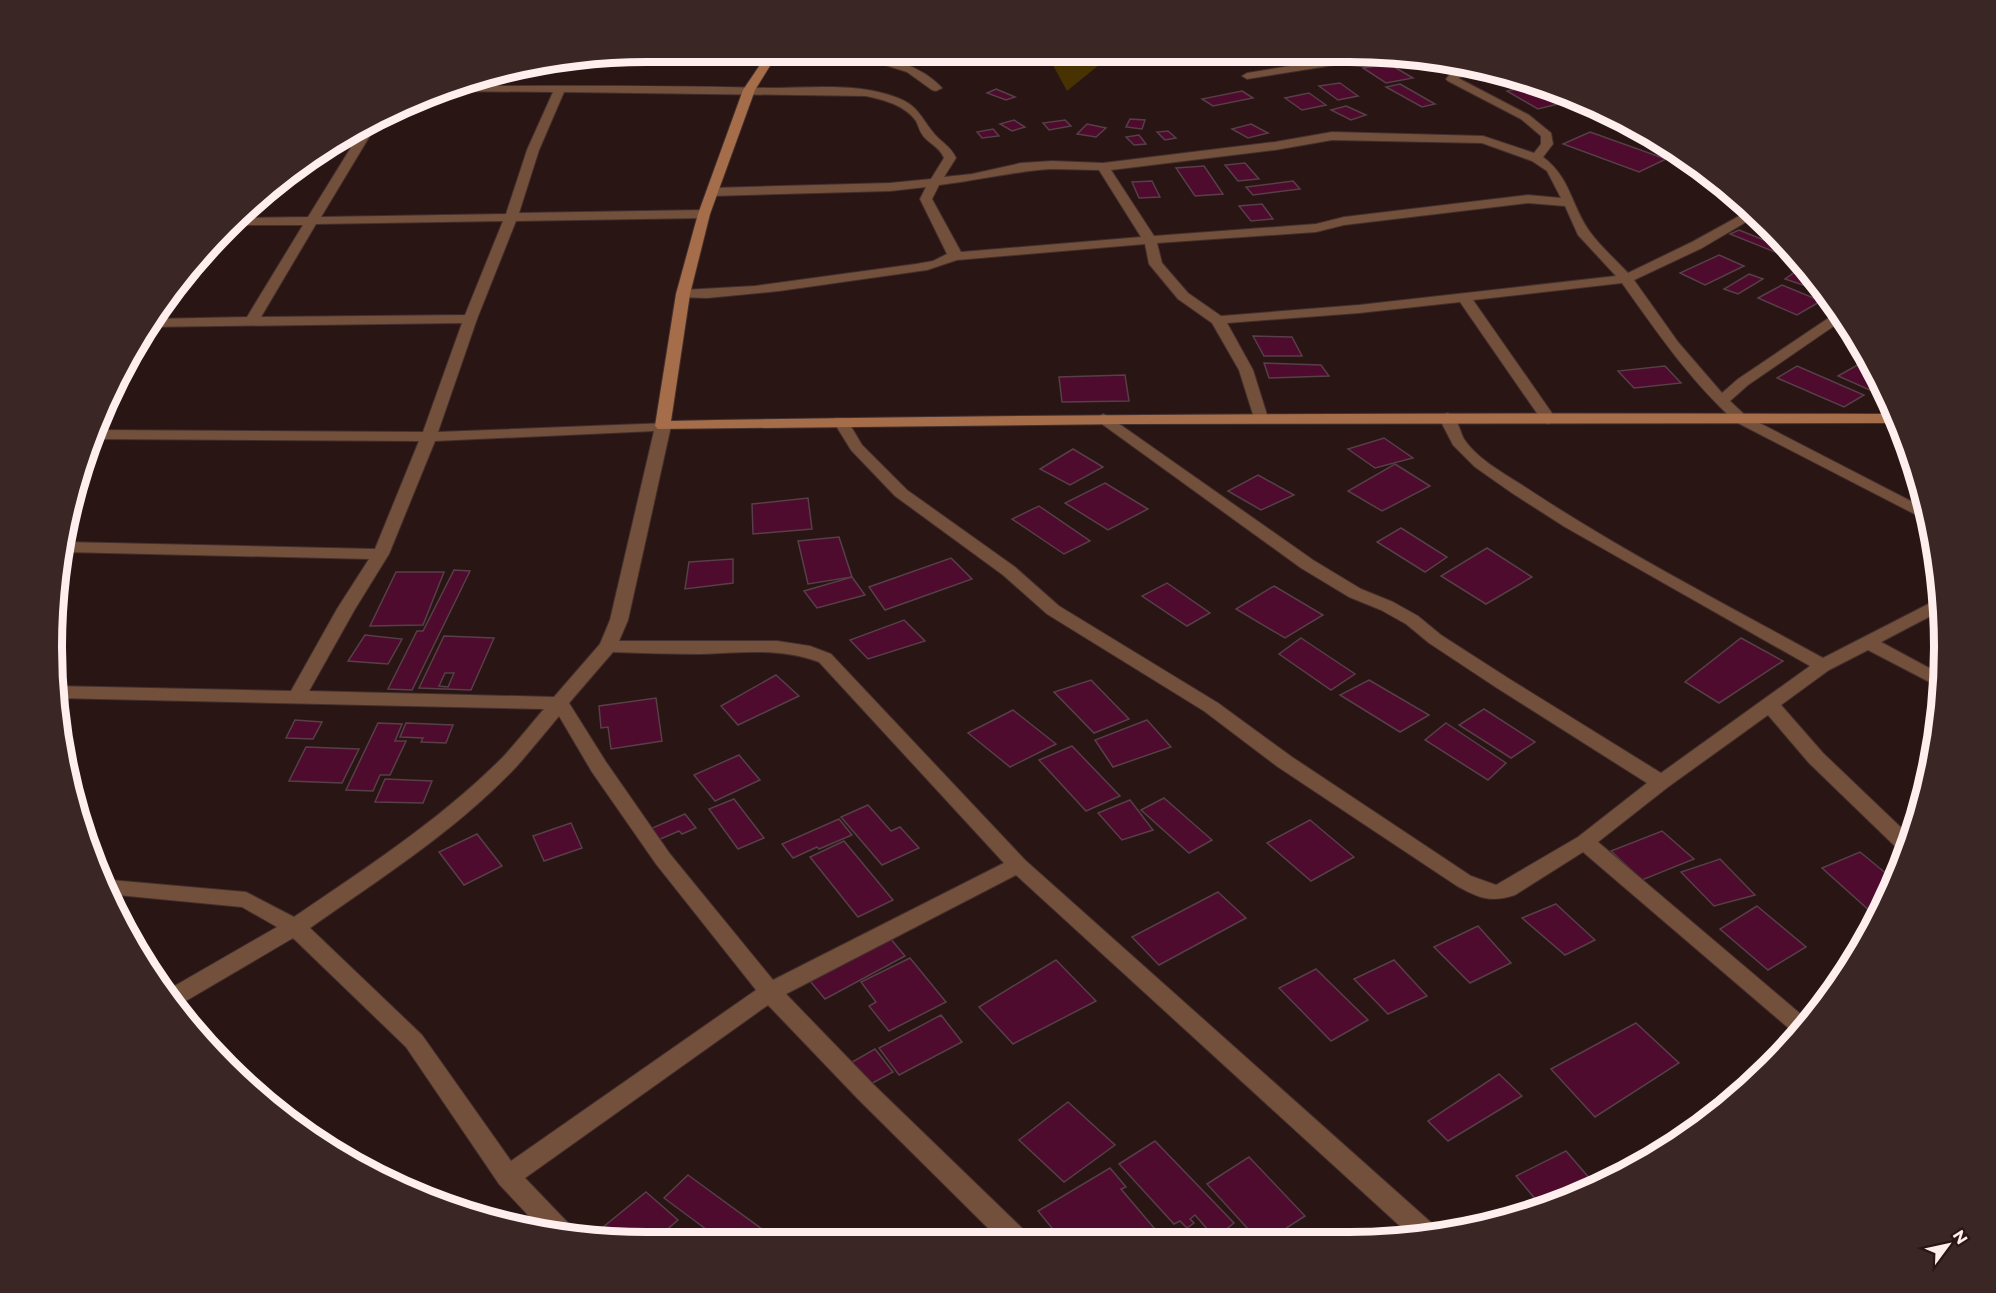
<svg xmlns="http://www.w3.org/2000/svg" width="1996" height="1293" font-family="Montserrat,sans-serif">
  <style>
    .green { fill: #483201 }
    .building { fill: #4e0b2d; stroke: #563f47; stroke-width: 1.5; fill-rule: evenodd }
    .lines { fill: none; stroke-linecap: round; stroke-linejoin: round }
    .street-casing { stroke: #432f2d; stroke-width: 2 }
    .secondary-casing { stroke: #432f2d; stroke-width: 2 }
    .street { fill: #73503b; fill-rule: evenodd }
    .secondary { fill: #a56d4a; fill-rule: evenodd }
    .rim { fill: none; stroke: #feeeed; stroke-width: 8 }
  </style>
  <rect width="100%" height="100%" fill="#291513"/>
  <!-- green -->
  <polygon class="green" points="1048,56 1110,56 1067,91"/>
  <!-- building -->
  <g class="building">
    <polygon points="1389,64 1413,78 1386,83 1363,68"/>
    <polygon points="1340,83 1358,96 1338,100 1319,86"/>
    <polygon points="1400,84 1435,104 1422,107 1386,87"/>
    <polygon points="1535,85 1566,102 1538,109 1507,91"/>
    <polygon points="996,89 1015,97 1006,100 987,93"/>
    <polygon points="1556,90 1559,90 1587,102 1579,103"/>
    <polygon points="1242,91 1253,98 1213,106 1202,99"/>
    <polygon points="1309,93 1326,105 1302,110 1285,98"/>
    <polygon points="1346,106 1366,115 1351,120 1331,110"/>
    <polygon points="1130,119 1145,120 1142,129 1126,127"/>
    <polygon points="1014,120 1025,127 1012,131 1000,124"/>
    <polygon points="1065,120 1071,126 1049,130 1043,123"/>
    <polygon points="1087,124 1106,128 1096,137 1077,134"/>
    <polygon points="1251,124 1268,133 1248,138 1232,129"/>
    <polygon points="993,129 999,136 982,138 977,132"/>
    <polygon points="1168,131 1176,138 1165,140 1157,132"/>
    <polygon points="1590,132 1666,159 1639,172 1563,144"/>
    <polygon points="1139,135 1146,144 1134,145 1126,137"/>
    <polygon points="1245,163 1259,179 1238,181 1225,165"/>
    <polygon points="1204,166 1223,194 1195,196 1176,168"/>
    <polygon points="1152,181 1160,197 1139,198 1132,182"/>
    <polygon points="1293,181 1300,189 1253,195 1246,187"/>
    <polygon points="1262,204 1273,219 1251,221 1239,206"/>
    <polygon points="1771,229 1785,245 1760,235"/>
    <polygon points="1739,230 1791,251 1793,253 1785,256 1730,234"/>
    <polygon points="1719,255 1744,266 1705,285 1680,273"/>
    <polygon points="1805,265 1822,284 1827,293 1785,279"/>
    <polygon points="1749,274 1763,279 1738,294 1724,289"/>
    <polygon points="1782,285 1821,301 1797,315 1758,298"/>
    <polygon points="1253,336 1292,337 1302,356 1264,356"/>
    <polygon points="1868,359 1884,384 1872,391 1838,376"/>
    <polygon points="1264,363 1321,365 1329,376 1269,378"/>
    <polygon points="1665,366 1681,383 1634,388 1618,371"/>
    <polygon points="1797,366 1864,395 1844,407 1777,378"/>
    <polygon points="1125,375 1129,401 1062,402 1059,377"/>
    <polygon points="1384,438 1413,458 1375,468 1348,449"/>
    <polygon points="1073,449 1103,467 1070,485 1040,469"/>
    <polygon points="1395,464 1430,486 1382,511 1348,491"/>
    <polygon points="1258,475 1294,495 1261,510 1228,491"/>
    <polygon points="1105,483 1148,509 1108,530 1065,503"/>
    <polygon points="808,498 812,529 753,534 752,504"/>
    <polygon points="1039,506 1090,541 1064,554 1012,519"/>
    <polygon points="1401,528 1447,557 1425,572 1377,542"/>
    <polygon points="839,537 852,577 808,584 798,541"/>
    <polygon points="1487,548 1532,577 1486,604 1441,576"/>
    <polygon points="951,558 972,579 885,610 869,587"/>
    <polygon points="733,559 733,583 685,589 689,562"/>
    <polygon points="454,570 470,571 412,690 388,689 417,631 423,631"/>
    <polygon points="396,572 444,572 423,625 370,626"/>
    <polygon points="852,577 865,595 817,608 804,591"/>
    <polygon points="1167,583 1210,613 1187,626 1142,596"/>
    <polygon points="1274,586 1323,615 1285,638 1236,609"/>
    <polygon points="904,620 925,641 868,659 850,640"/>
    <polygon points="365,635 402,639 388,664 348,661"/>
    <path d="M444,636L494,638L471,690L419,688ZM445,673H454L448,687L439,686Z"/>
    <polygon points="1301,638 1355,674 1331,690 1279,654"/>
    <polygon points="1741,638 1783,661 1719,703 1685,682"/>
    <polygon points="776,675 799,696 738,725 721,706"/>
    <polygon points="1091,680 1129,719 1094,733 1054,692"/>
    <polygon points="1369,680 1429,715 1400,732 1340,695"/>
    <polygon points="656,698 662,741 611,749 608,727 601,728 599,706"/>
    <polygon points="1484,709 1535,742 1511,758 1459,725"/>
    <polygon points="1013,710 1056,744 1010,767 968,733"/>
    <polygon points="295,720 322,722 313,739 286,738"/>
    <polygon points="1147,720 1171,747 1113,767 1095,740"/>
    <polygon points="378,723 402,724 395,741 406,741 390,775 380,775 373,791 346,790"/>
    <polygon points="406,723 453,725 446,743 421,742 423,738 400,737"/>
    <polygon points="1446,723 1506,763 1488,780 1425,740"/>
    <polygon points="1072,746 1120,796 1086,811 1039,760"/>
    <polygon points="306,747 359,749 342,783 289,781"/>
    <polygon points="739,755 760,780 715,801 694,775"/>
    <polygon points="385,779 432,781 423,803 375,802"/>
    <polygon points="1164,798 1212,840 1189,853 1141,810"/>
    <polygon points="734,799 764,838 738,849 709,809"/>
    <polygon points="1130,800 1153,830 1122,840 1098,813"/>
    <polygon points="868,805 891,831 900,827 919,848 882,865 841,817"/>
    <polygon points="685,814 696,828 682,834 679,831 658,840 650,829"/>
    <polygon points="839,819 852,835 819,849 817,847 793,858 782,844"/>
    <polygon points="1310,820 1354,857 1311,881 1267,843"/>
    <polygon points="571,823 582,848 544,861 533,836"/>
    <polygon points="1662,831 1694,859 1642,880 1611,851"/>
    <polygon points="477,834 502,866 464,885 439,852"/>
    <polygon points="844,841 893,900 858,917 810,857"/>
    <polygon points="1860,852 1894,880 1883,905 1870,911 1822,868"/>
    <polygon points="1720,859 1755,895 1714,906 1681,872"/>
    <polygon points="1218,892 1246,918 1159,965 1132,937"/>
    <polygon points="1556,904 1595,940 1565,955 1522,918"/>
    <polygon points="1757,906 1806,947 1768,970 1720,929"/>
    <polygon points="1478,926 1511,963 1470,983 1434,947"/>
    <polygon points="890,938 905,956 825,999 810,981"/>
    <polygon points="910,958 946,1002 889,1031 869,1006 876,1002 861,982"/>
    <polygon points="1056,960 1096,1001 1013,1044 979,1007"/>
    <polygon points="1394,960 1427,996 1388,1014 1354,979"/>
    <polygon points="1316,969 1368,1020 1331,1041 1279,988"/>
    <polygon points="941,1015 962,1042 899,1075 879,1048"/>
    <polygon points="1636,1023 1679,1063 1595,1117 1551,1069"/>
    <polygon points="875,1049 893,1072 865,1087 847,1065"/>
    <polygon points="1499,1074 1522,1096 1448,1141 1428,1121"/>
    <polygon points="1068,1102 1115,1145 1064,1182 1019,1140"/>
    <polygon points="1155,1141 1234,1223 1215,1238 1195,1215 1190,1219 1194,1223 1187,1228 1180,1221 1174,1224 1119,1164"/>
    <polygon points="1566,1151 1597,1187 1542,1207 1516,1176"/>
    <polygon points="1249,1157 1305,1216 1268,1240 1258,1240 1207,1184"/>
    <polygon points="1110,1168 1126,1187 1121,1189 1160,1235 1151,1240 1061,1239 1038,1211"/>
    <polygon points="688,1175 766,1232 760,1238 718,1238 664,1198"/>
    <polygon points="646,1192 678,1220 658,1237 591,1237"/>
  </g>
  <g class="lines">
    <defs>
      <g id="street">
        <polygon points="725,56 762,56 773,60 768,63 730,59"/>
        <path d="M857,56C887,56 921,65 942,88L936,91L932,90L907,72Z"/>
        <polygon points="1351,56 1377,56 1372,59 1247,79 1242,76 1247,73"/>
        <path d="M1414,56C1432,56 1445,64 1462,68C1469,70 1477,68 1486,70L1458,78L1529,115L1551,133L1553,144L1543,157C1571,178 1571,206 1590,232C1600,246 1615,259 1628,273L1692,242L1752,209L1758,215L1702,248L1634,280L1678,342L1722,393L1738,379L1839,311L1844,319L1748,385L1730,401L1746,416L1928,510L1930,522L1736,422C1691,382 1657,332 1622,283L1473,300L1556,419L1548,424L1543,422L1460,302L1359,313L1227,323L1253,370L1268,418L1260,423L1255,421L1239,370L1212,323L1178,299L1149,264L1145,244L957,260L927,270L779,291L707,298L678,297L676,294L678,291L683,290L755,286L916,264L933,261L947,254L920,199L926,187L890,191L712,196L706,192L712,188L890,183L931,179L944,158C940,148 932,145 925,138C920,133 919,127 916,121C905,105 884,100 866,96L564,92L539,150L519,213L704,210L710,214L704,218L516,221L477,319L438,432L668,423L671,426L628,620L619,641H777L810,646L831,654L1025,860L1435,1226L1438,1233L1412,1237L1016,875L786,994L874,1085L1025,1231L1029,1239H999L858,1099L768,1005L525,1178L572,1227L576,1235L569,1237L542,1230L499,1184L406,1047L293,938L179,1005L177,1006L164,992L277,927L242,907L107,894L99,879L246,892L294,917C366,868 440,820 502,758C517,742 530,725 544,709L55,698V686L291,691L337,609L369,559L64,552L65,542L375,549L419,441L90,439L94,430L423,432L462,323L146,327L151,319L247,317L303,225H229L236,218L308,217L363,128L375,122L377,124L321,217L506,214L527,150L553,92L438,91L449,86C555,86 661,85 767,88C809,88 858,82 898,98C918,106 920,116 932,131C940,142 950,145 956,158L944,177L972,174L1021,163L1052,161L1103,163L1275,142L1332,132L1483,136L1534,153L1541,144V136L1521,119L1448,81L1446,79L1452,72ZM1332,140L1482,143L1532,161L1547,171L1561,198L1528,195L1344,217L1316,224L1154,236L1111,170L1275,150ZM1052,169L1099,170L1141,237L961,252L932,199L939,185C977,181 1014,171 1052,169ZM1528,203L1565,206L1578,235L1616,276L1359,305L1221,316L1188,293L1162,263L1157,243L1316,232L1344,225ZM503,221L465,315L261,317L316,224ZM654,431L610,620L600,644L554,697L309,691L355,609L389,554L435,441ZM613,652C642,653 671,654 700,654C741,653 780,647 819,662L1004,863L773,980L670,854L606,762L569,703ZM559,716L592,772L656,864L756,990L511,1161L422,1035L310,928C381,878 457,830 517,766C531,750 545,733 559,716Z"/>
        <path d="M1447,413C1458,416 1459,430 1464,439C1477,459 1505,474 1525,487C1620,550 1723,603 1823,658L1942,597L1944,609L1881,642L1942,675L1941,688L1868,650L1829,670L1781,705L1823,753L1913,839L1906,854L1902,853L1809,763L1768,715L1668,787L1598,842L1810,1022L1799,1037L1583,852L1515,895C1490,903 1479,898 1457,886L1278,767L1204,711L1047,614L1003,575L895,496L851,450L833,421L836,418H846L862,445L907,490L1015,567L1059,606L1218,703L1292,757L1471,876L1496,885L1578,837L1647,783L1497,688L1429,643L1406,624L1381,610L1349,597L1301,568L1095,419L1103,414L1108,416L1313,560L1361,589L1393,602L1418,616L1441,635L1511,680L1661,773L1810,666L1565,527L1512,493L1475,467L1453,445L1439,418Z"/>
      </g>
      <path id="secondary" d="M766,56H776L755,90L710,214L690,294L671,421C1079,413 1487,413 1895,414L1899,423L1126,424L658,429L655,426L676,294L698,214L743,90Z"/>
    </defs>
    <!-- street casing -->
    <use href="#street" class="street-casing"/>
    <!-- secondary casing -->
    <use href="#secondary" class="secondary-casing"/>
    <!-- street -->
    <use href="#street" class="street"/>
    <!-- secondary -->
    <use href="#secondary" class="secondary"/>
  </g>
  <!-- crop -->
  <path d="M0 0H1996V1293H0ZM647 62H1349A585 585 0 0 1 1934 647V647A585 585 0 0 1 1349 1232H647A585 585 0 0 1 62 647V647A585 585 0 0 1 647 62Z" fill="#3a2624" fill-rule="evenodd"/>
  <path class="rim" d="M647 62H1349A585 585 0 0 1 1934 647V647A585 585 0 0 1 1349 1232H647A585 585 0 0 1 62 647V647A585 585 0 0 1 647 62Z"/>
  <!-- north arrow -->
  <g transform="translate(1948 1245) rotate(57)" stroke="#291513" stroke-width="4.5" paint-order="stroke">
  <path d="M0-4.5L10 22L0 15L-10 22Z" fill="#feeeed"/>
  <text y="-9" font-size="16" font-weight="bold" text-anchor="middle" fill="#feeeed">N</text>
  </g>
</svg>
